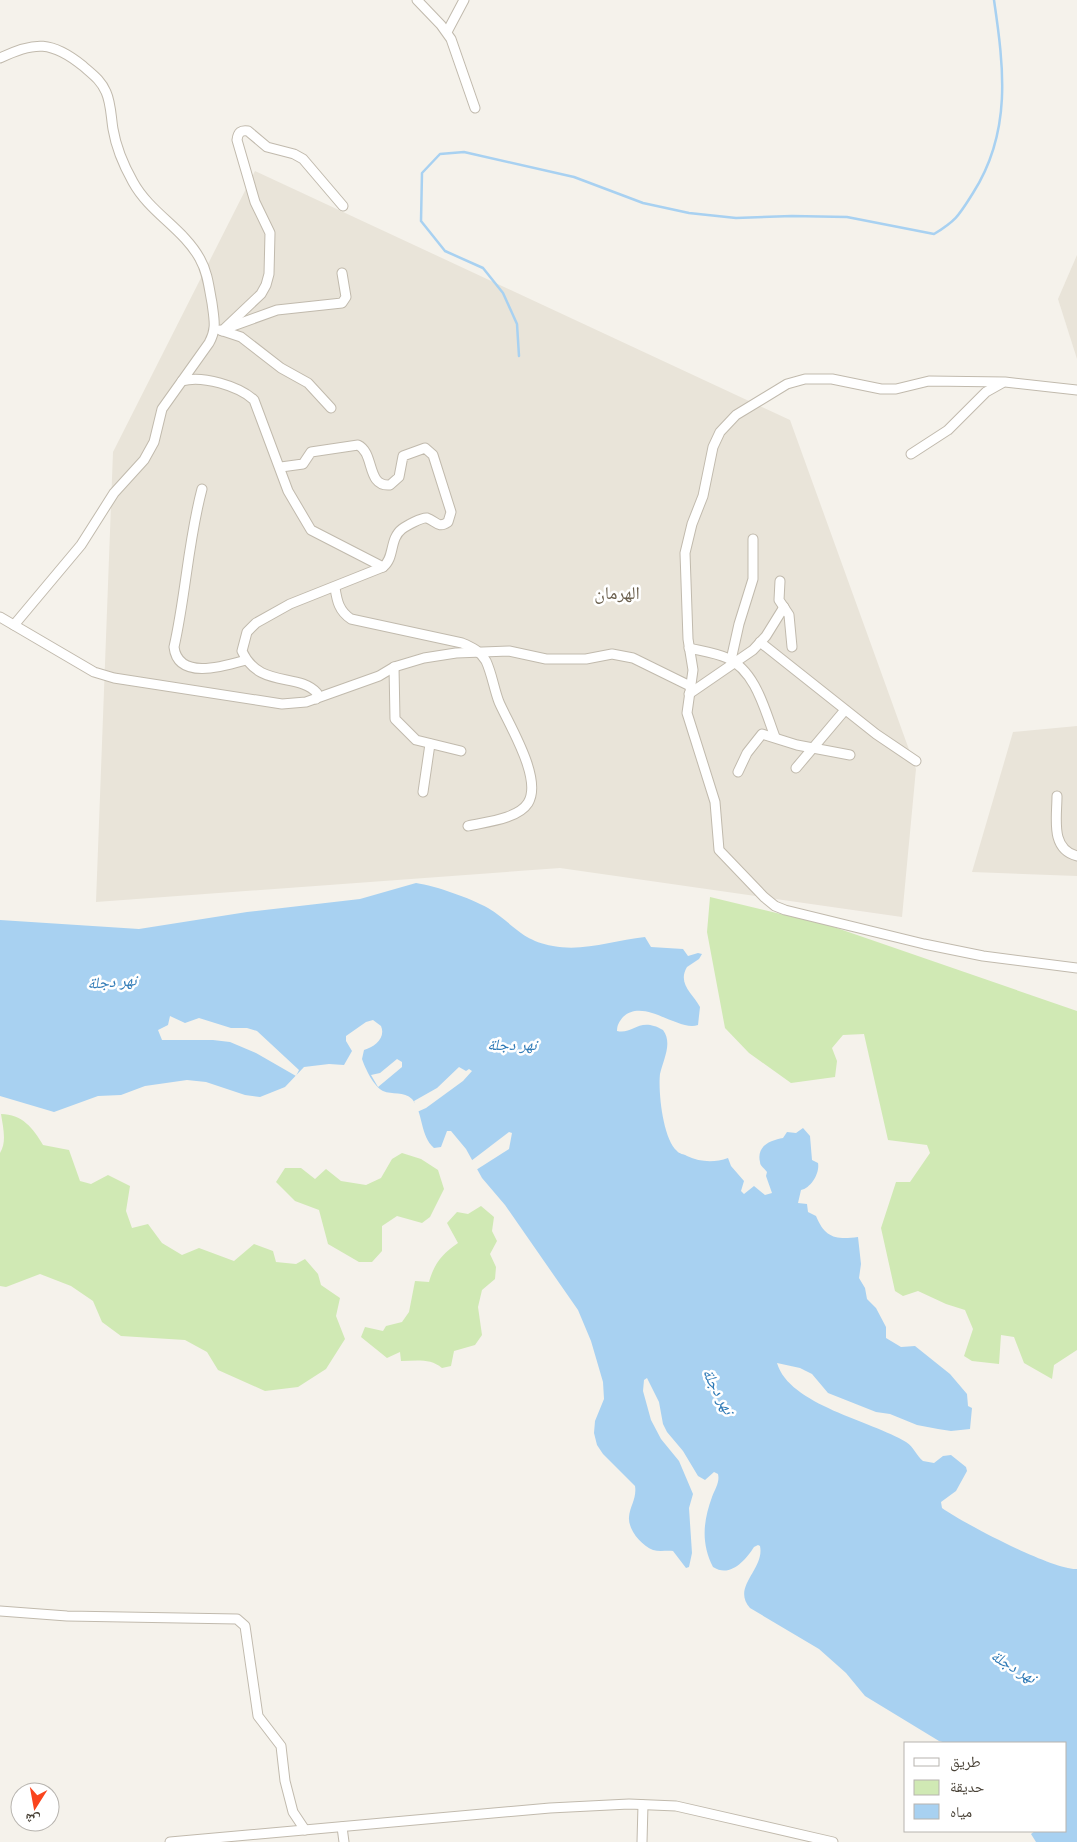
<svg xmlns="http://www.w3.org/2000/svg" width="1077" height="1842" font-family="Quicksand,'Noto Naskh Arabic',sans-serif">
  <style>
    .residential { fill: #e9e4d9 }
    .green { fill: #d0e9b4 }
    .water { fill: #a8d1f1 }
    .pier { fill: #f5f2eb }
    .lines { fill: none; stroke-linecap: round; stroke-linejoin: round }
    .stream { stroke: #a8d1f1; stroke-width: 2.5 }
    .street-casing { stroke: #c1baad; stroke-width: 11 }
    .street { stroke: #fff; stroke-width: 9 }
    .labels { text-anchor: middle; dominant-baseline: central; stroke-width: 5; stroke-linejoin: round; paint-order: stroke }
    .water-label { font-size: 16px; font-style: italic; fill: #307bb7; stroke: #fff }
    .quarter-label { font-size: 18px; fill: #6c614f; stroke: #fff }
  </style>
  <rect width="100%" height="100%" fill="#f5f2eb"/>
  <!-- residential -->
  <g class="residential">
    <polygon points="255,171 790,420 916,769 902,917 560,868 96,902 113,452"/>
    <polygon points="1077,255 1077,359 1058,299"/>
    <polygon points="1077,726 1077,876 972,872 1013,732"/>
  </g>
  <!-- green -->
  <g class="green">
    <polygon points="710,897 831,926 1077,1011 1077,1350 1054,1365 1052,1379 1024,1363 1014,1337 1001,1335 999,1364 972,1361 964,1356 973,1329 965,1310 946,1304 918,1291 903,1296 895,1291 881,1228 896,1182 910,1182 930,1153 927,1145 888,1140 864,1034 843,1035 832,1048 837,1061 835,1077 791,1083 749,1053 725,1028 707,932"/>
    <path d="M1,1114C22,1114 33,1128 43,1145L69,1150L80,1181L91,1184L108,1175L130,1186L126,1211L132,1228L148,1224L162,1243L182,1255L199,1248L234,1261L254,1244L273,1251L276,1262L296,1264L305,1259L318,1274L321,1285L340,1298L336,1316L345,1339L326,1369L298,1387L265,1391L218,1370L207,1352L185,1340L121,1336L102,1322L93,1301L71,1286L40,1274L6,1287L0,1286V1153C7,1142 3,1127 1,1114Z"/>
    <polygon points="402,1153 421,1159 438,1170 444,1189 430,1217 422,1223 397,1216 382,1226 382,1251 372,1262 359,1262 328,1244 319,1210 295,1201 276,1182 285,1168 301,1168 315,1179 326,1169 341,1181 366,1185 381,1178 392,1159"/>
    <path d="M481,1206L494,1217L492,1231L497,1241L490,1254L496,1267L495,1279L482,1290L478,1307L482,1335L475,1345L454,1351L451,1366L442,1368C430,1358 416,1361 401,1361L400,1352L387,1358L361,1337L365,1327L383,1331L386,1326L402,1322L409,1312L415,1281L429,1282C434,1264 442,1254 458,1243L447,1223L457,1212L468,1214Z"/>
  </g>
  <!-- water -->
  <path class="water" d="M416,883C436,886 470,898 488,908C513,923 520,940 553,946C584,952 614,940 645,937L651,947L683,949L688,956L698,953L702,954L699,959L687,967C677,984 693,994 700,1007L698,1025C678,1032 644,997 623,1017C619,1022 617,1025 617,1031C633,1035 639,1016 663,1030C673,1043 663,1060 660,1074C658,1092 663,1139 677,1151C679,1154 684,1154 687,1156C700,1162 714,1163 728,1158L731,1166L744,1181L741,1191L744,1194L754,1186L765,1195L772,1193L766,1176L767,1172C764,1168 760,1166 760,1162C756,1145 772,1140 783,1138L787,1132L796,1133L803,1128L810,1136L812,1160L818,1163C820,1173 811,1188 801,1190L798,1203L807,1204L808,1212L816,1216C825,1238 836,1240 858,1237L861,1264L859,1278L865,1288L867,1299L876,1308L886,1327V1338L901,1347L915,1346L950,1374L967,1394L968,1406L972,1408L970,1429L951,1431L938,1429L917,1425L890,1414L876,1412L828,1393L812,1374L800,1368L777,1363C789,1405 872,1421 906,1442C914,1447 916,1455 923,1461L934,1463L943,1456L951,1455L966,1467L967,1471L956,1491L941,1502L942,1508C963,1523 1054,1571 1077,1569V1842H1036L1031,1834L1035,1831H1066V1743H946L939,1741L865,1696L846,1673L819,1649L750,1608C731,1587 765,1569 760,1546L758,1545L754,1547C745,1561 730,1578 713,1567C701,1543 703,1522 712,1497C715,1489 720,1482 718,1474L714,1472L705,1480L698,1476L683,1451L667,1432L663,1424L659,1402L647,1378L644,1380L643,1391L651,1420L661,1439L679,1461L693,1494L689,1508L692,1553L689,1567L686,1568L673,1551C667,1550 660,1552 653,1550C641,1545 628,1530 629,1517C630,1506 637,1498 635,1486L603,1454L597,1445L594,1433L595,1421L604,1399L603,1382L591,1341L578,1310L505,1205L482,1178L466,1149L451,1131H447L441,1147L434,1148C420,1136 423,1111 412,1099C404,1091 392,1095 383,1091C374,1087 365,1068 362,1059L364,1050C375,1047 386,1038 381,1026L373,1020L366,1022L346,1036V1041L352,1051L344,1065L329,1064L304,1067L285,1087L260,1097L245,1095L206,1082L187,1080L145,1086L121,1095L98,1096L54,1112L0,1096V920L139,929L247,912L360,899Z"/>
  <!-- pier -->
  <g class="pier">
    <polygon points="170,1016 185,1023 199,1018 231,1028 247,1028 257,1031 299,1070 296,1076 256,1053 230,1042 213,1040 162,1040 158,1030 168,1025"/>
    <polygon points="397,1059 402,1062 402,1067 378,1087 371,1075 380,1073"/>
    <polygon points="459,1067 466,1071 469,1069 472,1071 463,1081 426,1108 417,1112 414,1101 437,1088"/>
    <polygon points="509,1132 512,1133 509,1149 476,1170 471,1161"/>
  </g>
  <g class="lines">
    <!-- stream -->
    <path class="stream" d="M519,356L517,324L503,293L483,268L445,251L421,221L422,173L440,154L464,152L574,177L643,203L689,213L736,218L792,216L847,217L934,234C957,220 959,215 973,193C1012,132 1004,68 994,0"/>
    <defs>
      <g id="street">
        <polyline points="417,0 441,25 451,39 475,108"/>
        <polyline points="447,32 464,0"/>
        <path d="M0,58C35,41 52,41 83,66C92,74 101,80 106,92C111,103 111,117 113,129C116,147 124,166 133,182C150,213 184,229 200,259C208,273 209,288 212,303C214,319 217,329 209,343L162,409L154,442L144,460L114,493L81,545L14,625"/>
        <polyline points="230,327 277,310 342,303 346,297 342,273"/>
        <polyline points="220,330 241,337 281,368 308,383 331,408"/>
        <path d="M222,331L261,294L266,285L269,274L270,233L255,202L237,140C238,132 241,130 248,131L267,147L294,154L303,159L343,206"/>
        <path d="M182,381C202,375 239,386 254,400L288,491L311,530L383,567"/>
        <polyline points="1077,390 1005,382 929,381 896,389 881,389 832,379 805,379 787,384 736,415 720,432 713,447 703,496 692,524 685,553 688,639 693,670 687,713 715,802 719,850 764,897 775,906 785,910 924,944 983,956 1077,968"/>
        <polyline points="911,454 948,430 986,392 1002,383"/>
        <path d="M281,467L303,464L311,452L358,445C375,453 366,487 390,485L399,477L403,456L425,448L433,455L451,512L448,522C438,529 436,521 427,518C422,517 406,526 402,529C389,539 395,558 383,567L290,604L256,623L247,632L242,651C259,689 298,672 317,693L316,699"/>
        <path d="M202,489C188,541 186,594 174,647C178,681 225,666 246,660"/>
        <polyline points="780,581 779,600 789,615 792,647"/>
        <path d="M335,588C337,601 339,611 351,619L462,643C472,647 480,651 486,661C492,674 494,689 499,702C509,725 543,779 528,803C518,819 485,822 468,826"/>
        <polyline points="0,617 94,672 114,678 282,704 306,702 379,676 394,667 424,658 456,653 509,651 546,659 586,659 612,654 633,658 690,686"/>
        <polyline points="760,642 876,734 916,761"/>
        <path d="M689,648C702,651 716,653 727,658C756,671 765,711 775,737"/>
        <polyline points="731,660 739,624 753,579 753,539"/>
        <polyline points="394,667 395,719 416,740 461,751"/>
        <polyline points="689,694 753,650 766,636 784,607"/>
        <polyline points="796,768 845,710"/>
        <polyline points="738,772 747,753 762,734 797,745 850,755"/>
        <polyline points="423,792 430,744"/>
        <path d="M1057,796C1057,818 1050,849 1077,856"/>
        <polyline points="0,1611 67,1616 237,1619 245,1626 258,1716 281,1746 285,1781 293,1812 305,1830"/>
        <polyline points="342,1827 344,1842"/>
        <polyline points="170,1842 550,1808 629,1804 676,1806 833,1842"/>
        <polyline points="642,1842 643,1805"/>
      </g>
    </defs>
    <!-- street casing -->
    <use href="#street" class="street-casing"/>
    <!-- street -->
    <use href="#street" class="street"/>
  </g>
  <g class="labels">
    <!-- water labels -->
    <g class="water-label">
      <text transform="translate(112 981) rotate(-4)">نهر دجلة</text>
      <text x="512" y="1044">نهر دجلة</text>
      <text transform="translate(719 1391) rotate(62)">نهر دجلة</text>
      <text transform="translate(1014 1666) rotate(31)">نهر دجلة</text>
    </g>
    <!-- quarter labels -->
    <g class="quarter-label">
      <text x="617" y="592">الهرمان</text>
    </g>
  </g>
  <!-- legend -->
  <rect x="904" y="1742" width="162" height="90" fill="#ffffff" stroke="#b7b4af"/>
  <rect x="914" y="1758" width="25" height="8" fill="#ffffff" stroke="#b7b4af"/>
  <text x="950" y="1767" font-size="15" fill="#4a4338">طريق</text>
  <rect x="914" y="1780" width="25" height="15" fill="#d0e9b4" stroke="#b7b4af"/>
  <text x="950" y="1792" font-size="15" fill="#4a4338">حديقة</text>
  <rect x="914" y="1804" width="25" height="15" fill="#a8d1f1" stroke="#b7b4af"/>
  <text x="950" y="1817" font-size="15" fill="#4a4338">مياه</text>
  <!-- north arrow -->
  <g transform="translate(35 1807) rotate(191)"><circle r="24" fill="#ffffff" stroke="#b7b4af"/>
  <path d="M0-4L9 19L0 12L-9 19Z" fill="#fa441d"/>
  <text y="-8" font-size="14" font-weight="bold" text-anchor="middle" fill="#4a4338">ش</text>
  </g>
</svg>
